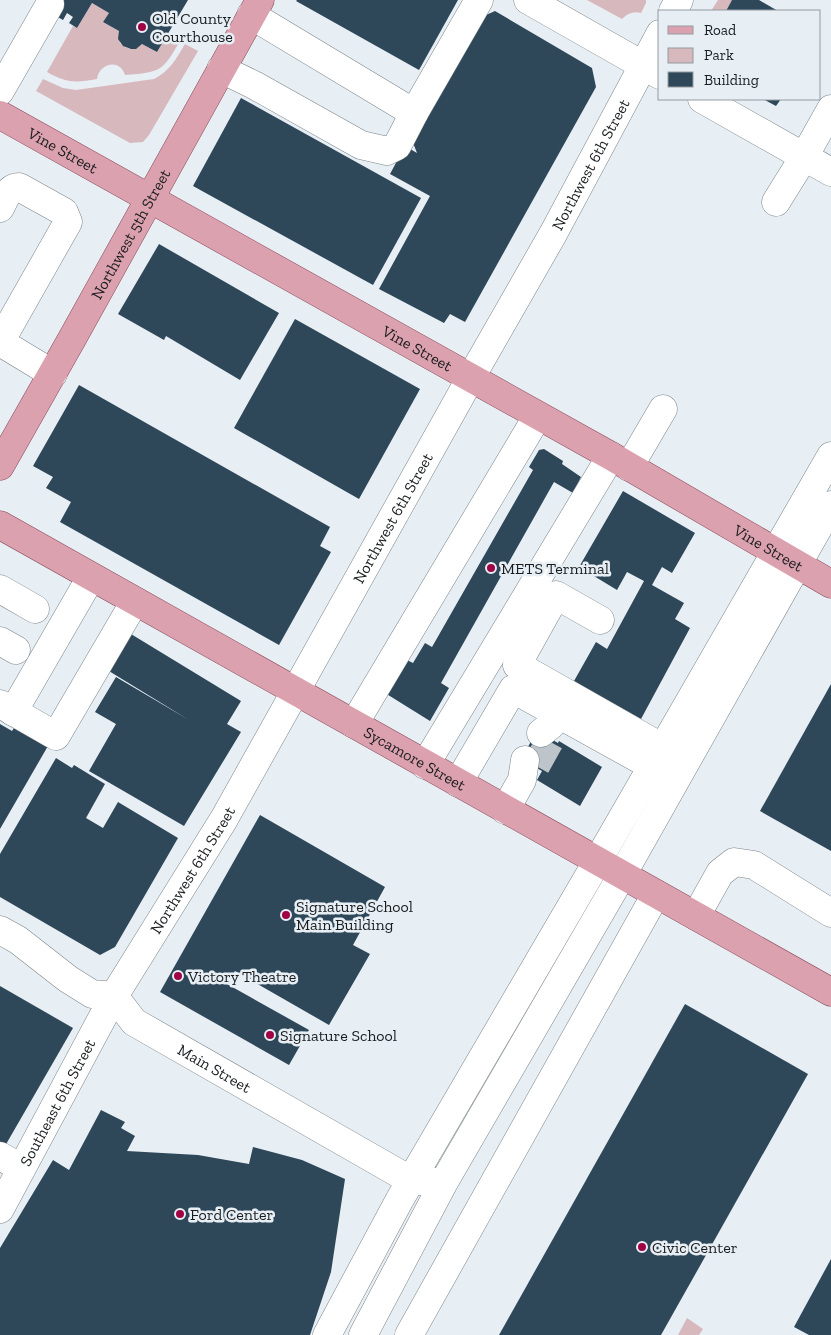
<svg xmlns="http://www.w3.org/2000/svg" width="831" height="1335" font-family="'Zilla Slab',serif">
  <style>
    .green { fill: #d7b8bd }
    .building { fill: #2e4759 }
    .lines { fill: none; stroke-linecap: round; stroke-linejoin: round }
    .minor-tunnel { stroke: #bec5ca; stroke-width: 28; stroke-dasharray: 28 14; stroke-linecap: butt }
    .minor-casing { stroke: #7d858a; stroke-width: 29 }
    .major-casing { stroke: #894a59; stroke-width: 29 }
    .minor { stroke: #fff; stroke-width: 28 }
    .major { stroke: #dca1ae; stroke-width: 28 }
    .poi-dot { fill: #a00343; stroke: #e7eff5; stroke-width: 2 }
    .labels { text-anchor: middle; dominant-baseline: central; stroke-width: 5; stroke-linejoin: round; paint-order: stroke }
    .poi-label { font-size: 16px; fill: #1a1d1f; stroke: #e7eff5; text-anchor: start }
    .street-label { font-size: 16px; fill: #1a1d1f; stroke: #e7eff5 }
  </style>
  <rect width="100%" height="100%" fill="#e7eff5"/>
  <!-- green -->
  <g class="green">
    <path d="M587,0H646V3L641,13C633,11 628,13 622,19Z"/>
    <polygon points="718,0 732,0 726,11 711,11"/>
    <path d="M92,3L109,13L103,22L119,31L120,43C127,50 135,51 142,44L157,52L168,34L180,41C162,72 161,72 125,75C120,58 99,63 97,79C76,83 66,83 47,72L73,26L77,28Z"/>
    <path d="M185,44L198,51L149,135L143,142L130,143L36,91L43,79L63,88L76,90L154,79C170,71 176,59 185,44Z"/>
    <polygon points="687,1318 703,1329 699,1335 678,1335"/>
  </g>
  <!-- building -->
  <g class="building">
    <polygon points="43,0 188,0 157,52 142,44 136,49 131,49 123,46 118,39 119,31 103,22 109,13 92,3 77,28 69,23 73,17 67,13 63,20 54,15"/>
    <polygon points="297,0 458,0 419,70 296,1"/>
    <polygon points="732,0 759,0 778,11 726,11"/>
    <polygon points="495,11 592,68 596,87 465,322 450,314 444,323 379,289 430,196 390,174 405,146 417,153 410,135 477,19"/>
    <polygon points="241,98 421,198 373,285 193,186"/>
    <polygon points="763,99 781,99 776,106"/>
    <polygon points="159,244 279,313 240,380 166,336 164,340 118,314"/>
    <polygon points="295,319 420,389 359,499 234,428"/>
    <polygon points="79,385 330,527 320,546 331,552 279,645 60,522 71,502 46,488 53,477 33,466"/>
    <polygon points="544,449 563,461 562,464 581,477 573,493 554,482 441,683 449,688 430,721 385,693 405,659 413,663 425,643 432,647 533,470 529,467 539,450"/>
    <polygon points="623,491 695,533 672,573 662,567 652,585 684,603 675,619 690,628 641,719 574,681 596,642 607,649 644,581 627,572 617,590 579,567"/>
    <polygon points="126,631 241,701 227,724 241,732 184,826 89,771 116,724 95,712 116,677 189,720 104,668"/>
    <polygon points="831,684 831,851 760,811"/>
    <polygon points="19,720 52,739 0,829 0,724 12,731"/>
    <polygon points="537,731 558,743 559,741 602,767 580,806 537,780 542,771 521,759"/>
    <polygon points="56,758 72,768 74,765 105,784 86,818 103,828 118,802 178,838 115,947 100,955 0,897 0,854"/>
    <polygon points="260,815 385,887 353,945 370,954 329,1025 235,971 227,984 309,1030 289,1065 160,992"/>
    <polygon points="0,986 73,1028 5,1146 0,1143"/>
    <polygon points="685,1004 808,1074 661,1335 499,1335"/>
    <polygon points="101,1110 125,1122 121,1128 135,1136 127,1151 198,1155 249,1164 253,1147 302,1160 345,1179 331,1272 310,1335 0,1335 0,1248 53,1160 69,1170"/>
    <polygon points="831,1259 831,1335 809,1335 794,1327"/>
  </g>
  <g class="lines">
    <!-- minor-tunnel -->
    <polyline class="minor-tunnel" points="536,766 551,739"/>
    <defs>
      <g id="minor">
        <polyline points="528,0 660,75"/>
        <polyline points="673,11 679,0"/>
        <polyline points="251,15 414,113"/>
        <polyline points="221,69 254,85 361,145 387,151 397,146 414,113 479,0"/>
        <polyline points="0,91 50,4"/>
        <polyline points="702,99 831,172"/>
        <polyline points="776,202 804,157 831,109"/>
        <path d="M0,208C5,199 8,187 19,187L64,212L68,222L0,342"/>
        <polyline points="0,342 53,374"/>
        <polyline points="629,467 663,409"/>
        <polyline points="0,589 35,609"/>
        <polyline points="600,620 556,595 517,665 663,748"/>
        <polyline points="0,641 16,650"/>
        <polyline points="0,704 56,736 135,601"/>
        <polyline points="13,712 91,577"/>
        <polyline points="354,724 537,417"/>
        <polyline points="541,733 551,725 556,713"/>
        <polyline points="425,765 611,456"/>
        <polyline points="458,783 513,689 652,766"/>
        <polyline points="505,810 522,780 525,760"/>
        <polyline points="696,916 720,873 734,862 754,865 831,913"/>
        <path id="s1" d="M0,930L18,940L68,979L92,994L114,996L134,1022L412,1181H430"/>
        <polyline points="0,1156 21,1168"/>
        <path id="s2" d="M0,1209L114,996L224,819L470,379L553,234L660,34"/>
        <polyline points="327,1335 400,1199 597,862 831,456"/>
        <polyline points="363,1335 444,1182 622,875 831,505"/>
        <polyline points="409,1335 656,894"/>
      </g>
      <g id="major">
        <path id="s3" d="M0,115L611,456L831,584"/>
        <path id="s4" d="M0,466L73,337L260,0"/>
        <path id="s5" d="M0,525L831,992"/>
      </g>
    </defs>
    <!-- minor casing -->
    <use href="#minor" class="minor-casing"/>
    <!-- major casing -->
    <use href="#major" class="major-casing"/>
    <!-- minor -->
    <use href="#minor" class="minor"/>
    <!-- major -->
    <use href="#major" class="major"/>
  </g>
  <!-- markers -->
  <g class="poi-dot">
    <circle cx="142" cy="27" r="5"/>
    <circle cx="491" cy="568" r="5"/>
    <circle cx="286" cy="915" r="5"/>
    <circle cx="178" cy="976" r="5"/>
    <circle cx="270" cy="1035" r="5"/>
    <circle cx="180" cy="1214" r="5"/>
    <circle cx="642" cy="1247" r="5"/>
  </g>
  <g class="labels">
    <!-- poi labels -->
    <g class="poi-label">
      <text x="152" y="18">Old County<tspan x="152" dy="18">Courthouse</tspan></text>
      <text x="501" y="568">METS Terminal</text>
      <text x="296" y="906">Signature School<tspan x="296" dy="18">Main Building</tspan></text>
      <text x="188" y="976">Victory Theatre</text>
      <text x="280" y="1035">Signature School</text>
      <text x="190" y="1214">Ford Center</text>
      <text x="652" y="1247">Civic Center</text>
    </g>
    <!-- street labels -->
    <g class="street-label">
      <text stroke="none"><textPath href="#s3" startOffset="72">Vine Street</textPath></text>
      <text stroke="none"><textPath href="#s2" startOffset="1200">Northwest 6th Street</textPath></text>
      <text stroke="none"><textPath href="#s4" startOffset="266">Northwest 5th Street</textPath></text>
      <text stroke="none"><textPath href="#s3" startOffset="478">Vine Street</textPath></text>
      <text stroke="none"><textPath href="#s2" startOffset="795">Northwest 6th Street</textPath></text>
      <text stroke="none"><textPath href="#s3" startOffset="882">Vine Street</textPath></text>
      <text stroke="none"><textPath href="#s5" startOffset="476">Sycamore Street</textPath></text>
      <text stroke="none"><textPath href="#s2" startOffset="390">Northwest 6th Street</textPath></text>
      <text stroke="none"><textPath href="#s1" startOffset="260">Main Street</textPath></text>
      <text stroke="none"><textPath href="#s2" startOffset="121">Southeast 6th Street</textPath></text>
    </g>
  </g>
  <!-- legend -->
  <rect x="658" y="10" width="162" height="90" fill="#e7eff5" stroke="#959b9f"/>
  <rect x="668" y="26" width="25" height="8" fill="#dca1ae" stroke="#959b9f"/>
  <text x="704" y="35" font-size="15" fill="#1a1d1f">Road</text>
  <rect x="668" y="48" width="25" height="15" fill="#d7b8bd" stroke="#959b9f"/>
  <text x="704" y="60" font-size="15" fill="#1a1d1f">Park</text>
  <rect x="668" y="72" width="25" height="15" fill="#2e4759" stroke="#959b9f"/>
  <text x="704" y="85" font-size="15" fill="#1a1d1f">Building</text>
</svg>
